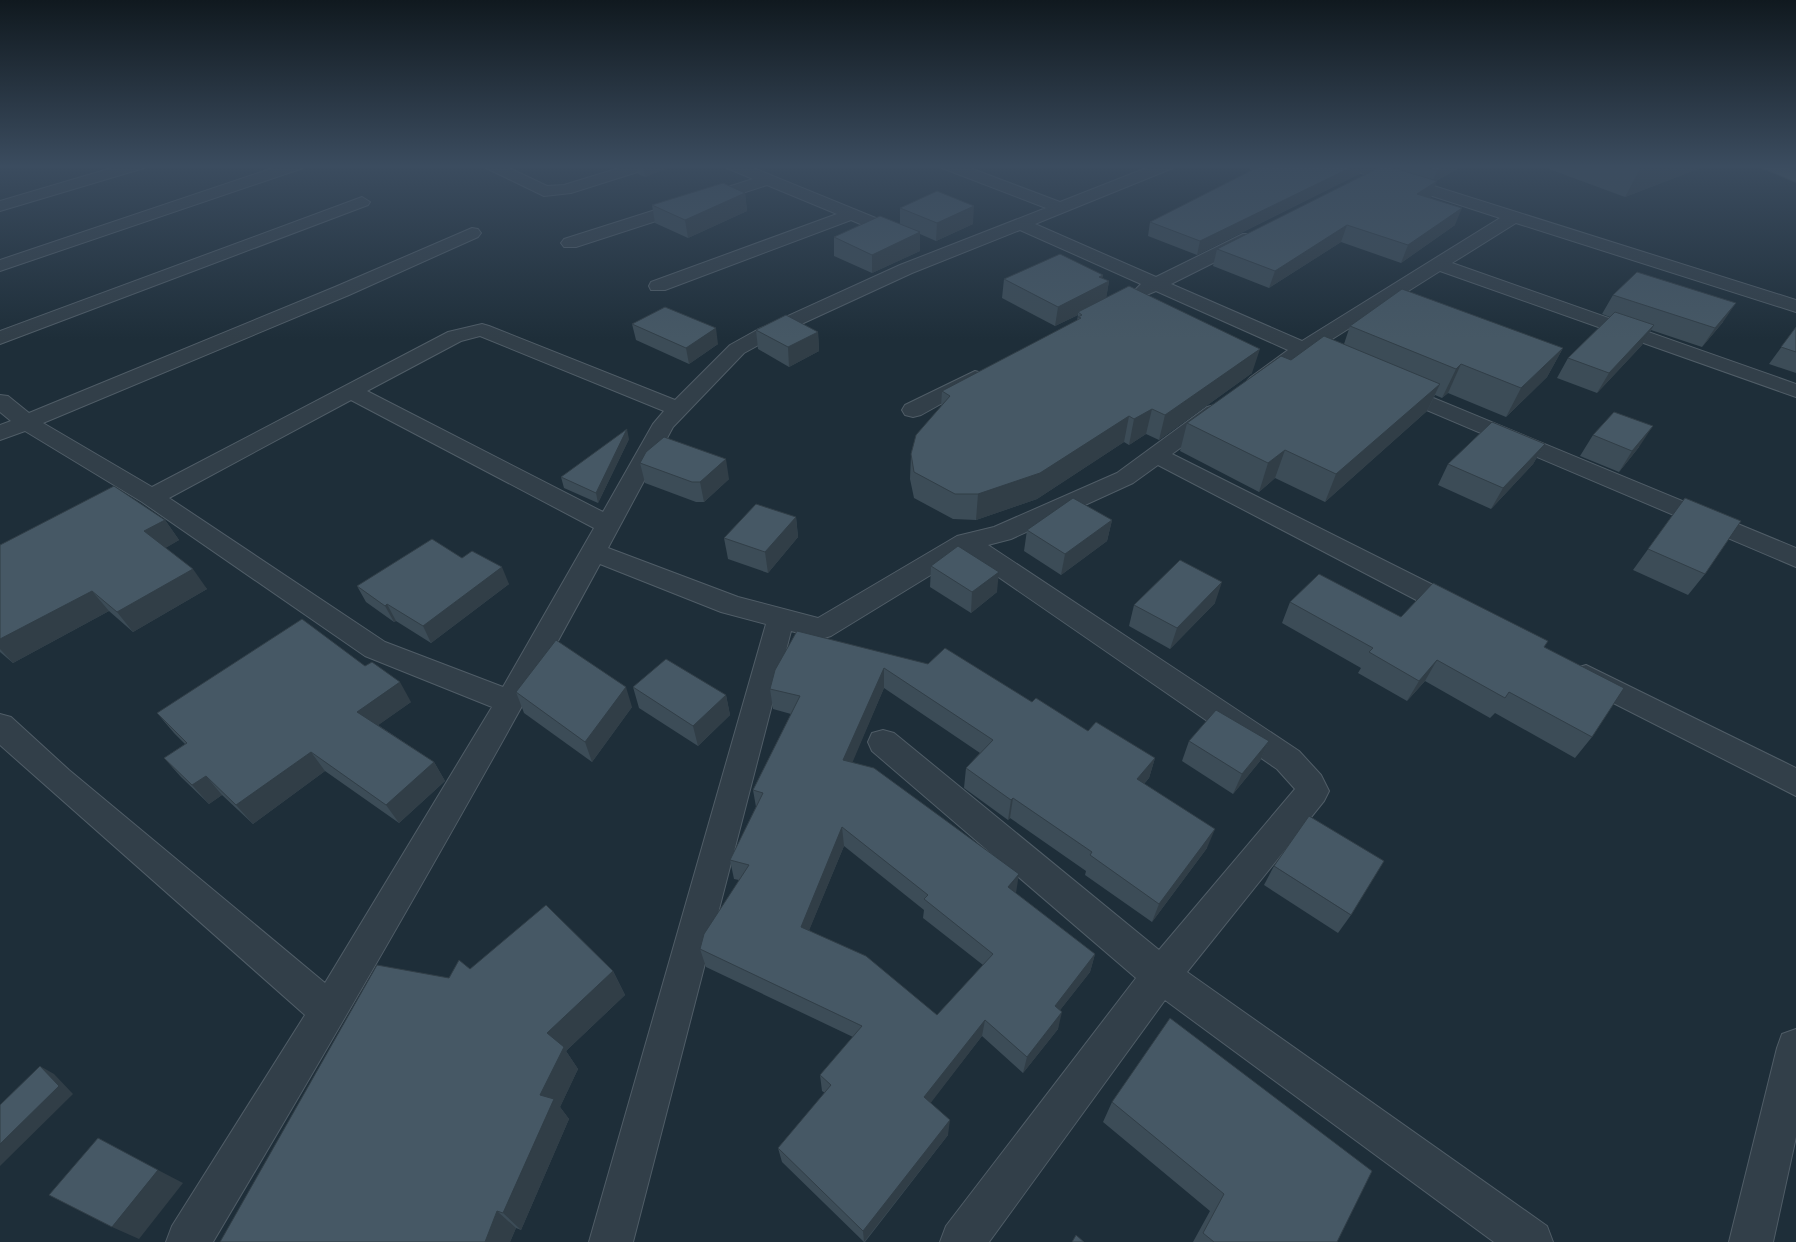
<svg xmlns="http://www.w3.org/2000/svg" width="1796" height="1242" font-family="'Noto Sans',sans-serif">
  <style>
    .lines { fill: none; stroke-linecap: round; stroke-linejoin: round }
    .minor-casing { stroke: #505d67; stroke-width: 2 }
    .major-casing { stroke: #3c4852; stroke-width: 2 }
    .minor { fill: #323f49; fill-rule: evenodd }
    .major { fill: #505f69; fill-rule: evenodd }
    .wall { fill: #3c4c57; fill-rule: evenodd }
    .shaded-wall { fill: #313e47 }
    .building { fill: #465865; stroke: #313e47; fill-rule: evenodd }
  </style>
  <rect width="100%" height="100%" fill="#1e2e39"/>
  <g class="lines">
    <defs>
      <g id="minor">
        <polygon points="122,165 146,165 144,168 0,211 0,201"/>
        <polygon points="282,165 305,165 303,168 0,271 0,260"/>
        <polygon points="484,165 503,165 547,186 564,185 629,165 652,165 650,168 571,193 544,196 486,168"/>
        <polygon points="725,165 746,165 910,232 913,236 910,240 898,240 851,220 665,290 651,290 649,286 651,282 837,214 767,185 576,247 564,247 561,243 564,239 753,179 727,168"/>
        <path d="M940,165H962L1060,202L1154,165H1175L1173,168L1035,224L1156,277L1243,234H1255L1258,238L1255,242L1171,284L1302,341L1500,218L1346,168L1344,165H1367L1796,300V312L1516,223L1452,263L1796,384V397L1440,271L1318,348L1326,355L1323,359L1316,361L1304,357L1265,385L1258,387L1251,385L1247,381L1251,377L1288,350L1156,291L1144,296L1137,294L1135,290L1141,284L1020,230L912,273L771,338L744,353L673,427L608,548L738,597L818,618L957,536L994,527L1117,473L1207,407L1215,405L1223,407L1226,412L1223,417L1172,454L1467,602L1471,609L1467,616L1457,619L1447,616L1158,465L1133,483L1011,539L988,545L1299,751L1321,775L1329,791L1324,801L1187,972L1547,1226L1553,1242H1494L1165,1000L989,1242H940L946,1226L1136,978L872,751L868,742L872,733L883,730L894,733L1159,950L1295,789L1277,769L965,554L831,636L821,639L791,631L633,1242H589L766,624L721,612L600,564C476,793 346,1018 213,1242H166L172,1226L305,1015L0,745V714L11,717L69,770L325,983L492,707L365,656L142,502L25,431L0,440V425L11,421L0,412V395L8,396L29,413L335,287L472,228L478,229L481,233L478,237L349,295L43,423L152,487L448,332L482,324L489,326L675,400L730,345L757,330L900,265L1046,208L942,168ZM480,336L664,411L653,424L603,512L367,391L461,341ZM351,400L594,528L503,687L385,642L169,498Z"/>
        <polygon points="362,197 370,202 368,205 0,344 0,331"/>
        <polygon points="975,371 982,373 985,377 982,381 921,415 913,417 905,415 902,410 905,405"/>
        <polygon points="1397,383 1796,548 1796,567 1389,394 1386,389 1389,384"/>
        <polygon points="1586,665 1796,768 1796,796 1576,684 1572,676 1576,668"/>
        <polygon points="1796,1029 1796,1137 1773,1242 1729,1242 1777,1048 1782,1034"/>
      </g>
      <polygon id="major" points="1761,165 1781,165 1796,171 1796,182 1763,168"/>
    </defs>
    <!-- minor casing -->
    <use href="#minor" class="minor-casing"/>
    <!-- major casing -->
    <use href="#major" class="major-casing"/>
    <!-- minor -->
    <use href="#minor" class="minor"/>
    <!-- major -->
    <use href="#major" class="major"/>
  </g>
  <!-- wall -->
  <g class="wall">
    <polygon points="637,165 675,165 645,177 638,174"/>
    <polygon points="1237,165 1362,165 1359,174 1197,255 1148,236 1150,222 1252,170"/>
    <polygon points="1374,165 1458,165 1457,169 1436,181 1431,198 1430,198 1455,225 1401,263 1341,242 1269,288 1213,266 1217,249 1380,167"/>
    <polygon points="1538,165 1708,165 1625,197"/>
    <polygon points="745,193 747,211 688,238 655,223 652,205"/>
    <polygon points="900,208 973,224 936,241 920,234 920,251 872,273 834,256 834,237 900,224"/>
    <polygon points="1103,275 1102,278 1109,281 1106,298 1252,373 1159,440 1146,434 1129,445 1124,442 1037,499 976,520 953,519 914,498 910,479 911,454 941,406 942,391 1077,321 1078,315 1055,326 1002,298 1004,279"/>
    <polygon points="1613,295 1723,322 1702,347 1651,330 1642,345 1597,393 1557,378 1568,358 1610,317 1602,314"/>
    <polygon points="632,324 718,344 689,364 636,340"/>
    <polygon points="1350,326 1563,348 1547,377 1506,417 1448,393 1442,398 1435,395 1427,411 1325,502 1275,478 1259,492 1180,451 1187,423 1291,360 1344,344"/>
    <polygon points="1796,327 1796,373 1769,364"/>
    <polygon points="756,330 818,332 819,351 789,367 758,349"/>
    <polygon points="1593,435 1639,447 1619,472 1580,456"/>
    <polygon points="629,439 598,503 564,488 561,477"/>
    <polygon points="1545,444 1533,464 1491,509 1438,485 1448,464"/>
    <polygon points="640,463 729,479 704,502 696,502 645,483"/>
    <polygon points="1685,498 1705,574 1688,595 1633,570"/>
    <polygon points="796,517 798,537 768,573 728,559 724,538"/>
    <polygon points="165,520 179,540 165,548 207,589 133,632 109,611 13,663 0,652 0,545"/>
    <polygon points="1112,520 1107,541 1061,575 1024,551 1027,530"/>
    <polygon points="462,558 509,584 431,643 396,621 394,622 366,602 357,586"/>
    <polygon points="931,566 997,592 971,613 930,587"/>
    <polygon points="1290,602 1401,617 1544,647 1592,737 1575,758 1495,713 1490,718 1425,681 1407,701 1358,673 1361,668 1282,623"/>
    <polygon points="1215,603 1170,649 1129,626 1134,605"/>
    <path d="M797,631L1032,702L1088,731L1155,758L1149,778L1144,784L1207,848L1152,922L1085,875L1086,871L1010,818L1008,820L964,788L966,768L980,753L884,688L852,762L1016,893L1095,954L1090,972L1060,1010L1058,1029L1023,1073L982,1036L930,1103L948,1135L865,1242H864L782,1162L778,1148L825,1093L822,1091L820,1075L853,1037L706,967L700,949L739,880L734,879L730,860L756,807L753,790L791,714L773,709L770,689ZM844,846L924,910L923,918L983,965L937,1015L809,930Z"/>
    <polygon points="633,687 726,695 730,715 698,746 639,708"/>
    <polygon points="516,692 632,707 592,762 524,713"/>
    <polygon points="411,702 378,725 434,762 445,781 399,823 325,771 253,824 222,795 209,804 181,777 164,758 185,744 174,733 157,713"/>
    <polygon points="1189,741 1269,741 1260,761 1233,794 1182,761"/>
    <polygon points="1274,866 1351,915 1338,933 1264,885"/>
    <polygon points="470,969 613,971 625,995 566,1051 578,1069 560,1107 569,1119 521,1230 516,1228 510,1242 220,1242 449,978"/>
    <polygon points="1112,1102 1337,1242 1193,1242 1210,1211 1103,1122"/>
  </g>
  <!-- shaded-wall -->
  <g class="shaded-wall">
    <polygon points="643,165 675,165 645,177"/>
    <polygon points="1356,165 1362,165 1359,174 1197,255 1200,241"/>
    <polygon points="1446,165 1458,165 1457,169 1432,183 1437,171"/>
    <polygon points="1642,165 1708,165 1625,197"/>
    <polygon points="1437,181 1431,198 1411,211 1417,194"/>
    <polygon points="745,193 747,211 688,238 685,220"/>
    <polygon points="974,206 973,224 936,241 937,223"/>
    <polygon points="1462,208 1455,225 1401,263 1408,245"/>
    <polygon points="1347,225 1341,242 1269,288 1275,271"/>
    <polygon points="920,232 920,251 872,273 872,255"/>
    <polygon points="1103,275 1101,285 1109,281 1106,300 1078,312 1078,315 1055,326 1058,307 1099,277"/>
    <polygon points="1736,303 1723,322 1702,347 1715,328"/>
    <polygon points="1654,325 1642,345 1597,393 1609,373"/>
    <polygon points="716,328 718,344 689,364 686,348"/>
    <polygon points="818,332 819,351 789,367 788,347"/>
    <polygon points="1563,348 1547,377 1506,417 1521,388"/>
    <polygon points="1260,349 1252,373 1159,440 1165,415"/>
    <polygon points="1461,364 1448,393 1442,398 1456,369"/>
    <polygon points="1440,384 1427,411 1325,502 1336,474"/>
    <polygon points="1152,409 1146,434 1129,445 1134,419"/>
    <polygon points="1129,416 1124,442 1037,499 976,520 978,494"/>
    <polygon points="1653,426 1639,447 1619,472 1632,451"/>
    <polygon points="627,429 629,439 598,503 596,493"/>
    <polygon points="1545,444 1533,464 1491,509 1503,488"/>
    <polygon points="1285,450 1275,478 1259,492 1268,463"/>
    <polygon points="726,459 729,479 704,502 700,482"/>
    <polygon points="796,517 798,537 768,573 765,552"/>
    <polygon points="165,520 179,540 159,552 144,531"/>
    <polygon points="1112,520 1107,541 1061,575 1065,554"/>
    <polygon points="502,567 509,584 431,643 423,626"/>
    <polygon points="193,569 207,589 133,632 117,612"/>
    <polygon points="999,572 997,592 971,613 972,592"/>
    <polygon points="1222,582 1215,603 1170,649 1177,628"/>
    <polygon points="92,591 109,611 13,663 0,649 0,639"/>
    <polygon points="387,604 396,621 394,622 385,606"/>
    <polygon points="1437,660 1425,681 1407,701 1419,681"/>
    <polygon points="884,668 884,688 845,780 843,760"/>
    <polygon points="400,682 411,702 370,731 357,712"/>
    <polygon points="626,687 632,707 592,762 585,742"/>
    <polygon points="726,695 730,715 698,746 693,726"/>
    <polygon points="1269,741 1260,761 1233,794 1242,774"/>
    <polygon points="311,752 325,771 253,824 236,805"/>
    <polygon points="1155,758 1149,778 1131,799 1137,779"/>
    <polygon points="434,762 445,781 399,823 386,805"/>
    <polygon points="206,776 222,795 209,804 192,785"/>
    <polygon points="1013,798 1010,818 1008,820 1011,800"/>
    <polygon points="842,827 844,846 803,945 801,927"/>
    <polygon points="1215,829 1207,848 1152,922 1159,904"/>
    <polygon points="1019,874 1016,893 1008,887"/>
    <polygon points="1095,954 1090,972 1050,1023 1055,1006"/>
    <polygon points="613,971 625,995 566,1051 578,1069 560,1107 569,1119 521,1230 503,1213 540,1095 547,1033"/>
    <polygon points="1062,1012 1058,1029 1023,1073 1027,1057"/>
    <polygon points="985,1020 982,1036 923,1113 924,1097"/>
    <polygon points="40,1066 54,1074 73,1094 0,1166 0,1144"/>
    <polygon points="950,1120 948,1135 864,1242 863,1231"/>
    <polygon points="158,1170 183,1183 139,1239 112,1227"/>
    <polygon points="497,1211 516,1228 510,1242 485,1242"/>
  </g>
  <!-- building -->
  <g class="building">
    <polygon points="1262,165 1356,165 1200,241 1150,222"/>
    <polygon points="1384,165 1437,181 1417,194 1462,208 1408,245 1347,225 1275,271 1217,249"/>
    <polygon points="1419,165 1446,165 1437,171"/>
    <polygon points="723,183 745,193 685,220 652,205"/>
    <polygon points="937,191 974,206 937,223 900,208"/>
    <polygon points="880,216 920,232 872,255 834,237"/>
    <polygon points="1060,254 1103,275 1099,277 1109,281 1058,307 1004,279"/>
    <polygon points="1637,272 1736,303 1715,328 1613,295"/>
    <polygon points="1129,286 1260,349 1165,415 1152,409 1134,419 1129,416 1040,473 978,494 955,494 914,472 911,454 916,435 950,396 942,391 1081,318 1078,317 1082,315 1078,312"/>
    <polygon points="1402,289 1563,348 1521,388 1461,364 1456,369 1350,326"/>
    <polygon points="665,307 716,328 686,348 632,324"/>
    <polygon points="1615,312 1654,325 1609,373 1568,358"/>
    <polygon points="786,315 818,332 788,347 756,330"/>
    <polygon points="1796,327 1796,352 1781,347"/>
    <polygon points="1324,336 1440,384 1336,474 1285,450 1268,463 1187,423 1281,356 1291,360"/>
    <polygon points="1614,412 1653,426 1632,451 1593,435"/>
    <polygon points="1492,422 1545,444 1503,488 1448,464"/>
    <polygon points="627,429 596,493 561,477"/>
    <polygon points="664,437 726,459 700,482 692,482 640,463 646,452"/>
    <polygon points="114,486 165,520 144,531 193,569 117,612 92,591 0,639 0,545"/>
    <polygon points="1073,498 1112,520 1065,554 1027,530"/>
    <polygon points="1685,498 1741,521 1705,574 1648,549"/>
    <polygon points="756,504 796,517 765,552 724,538"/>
    <polygon points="432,539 462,558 472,551 502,567 423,626 387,604 385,606 357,586"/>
    <polygon points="958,546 999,572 972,592 931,566"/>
    <polygon points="1180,560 1222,582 1177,628 1134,605"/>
    <polygon points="1319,574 1401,617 1433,583 1548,641 1544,647 1624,688 1592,737 1509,692 1505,698 1437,660 1419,681 1369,652 1373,648 1290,602"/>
    <polygon points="302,619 365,666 372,662 400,682 357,712 434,762 386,805 311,752 236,805 206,776 192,785 164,758 187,743 157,713"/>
    <path d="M797,631L928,664L945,648L1032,702L1036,698L1088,731L1096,722L1155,758L1137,779L1215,829L1159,904L1090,855L1092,852L1013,798L1011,800L966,768L993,740L884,668L843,760L874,768L1019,874L1008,887L1095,954L1055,1006L1062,1012L1027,1057L985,1020L924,1097L950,1120L863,1231L778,1148L831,1085L820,1075L862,1026L700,949L704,934L749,865L730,860L763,793L753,790L800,696L770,689L775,670ZM842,827L928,895L924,899L993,954L937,1015L866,956L801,927Z"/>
    <polygon points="556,640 626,687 585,742 516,692"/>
    <polygon points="666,659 726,695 693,726 633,687"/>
    <polygon points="1216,710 1269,741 1242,774 1189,741"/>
    <polygon points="1309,816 1384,861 1351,915 1274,866"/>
    <polygon points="546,905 613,971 547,1033 564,1047 540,1095 554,1099 503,1213 497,1211 485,1242 220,1242 377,965 449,978 459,960 470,969"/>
    <polygon points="1170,1018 1372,1171 1337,1242 1214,1242 1203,1233 1224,1194 1112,1102"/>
    <polygon points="40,1066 59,1086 0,1144 0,1105"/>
    <polygon points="98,1138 158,1170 112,1227 49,1195"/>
    <polygon points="1076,1235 1084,1242 1072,1242"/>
  </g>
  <!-- sky -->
  <linearGradient id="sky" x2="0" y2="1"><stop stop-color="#10191f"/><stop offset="0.49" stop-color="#3b4c5f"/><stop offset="1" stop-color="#3b4c5f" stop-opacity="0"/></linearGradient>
  <rect width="1796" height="339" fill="url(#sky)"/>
</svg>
